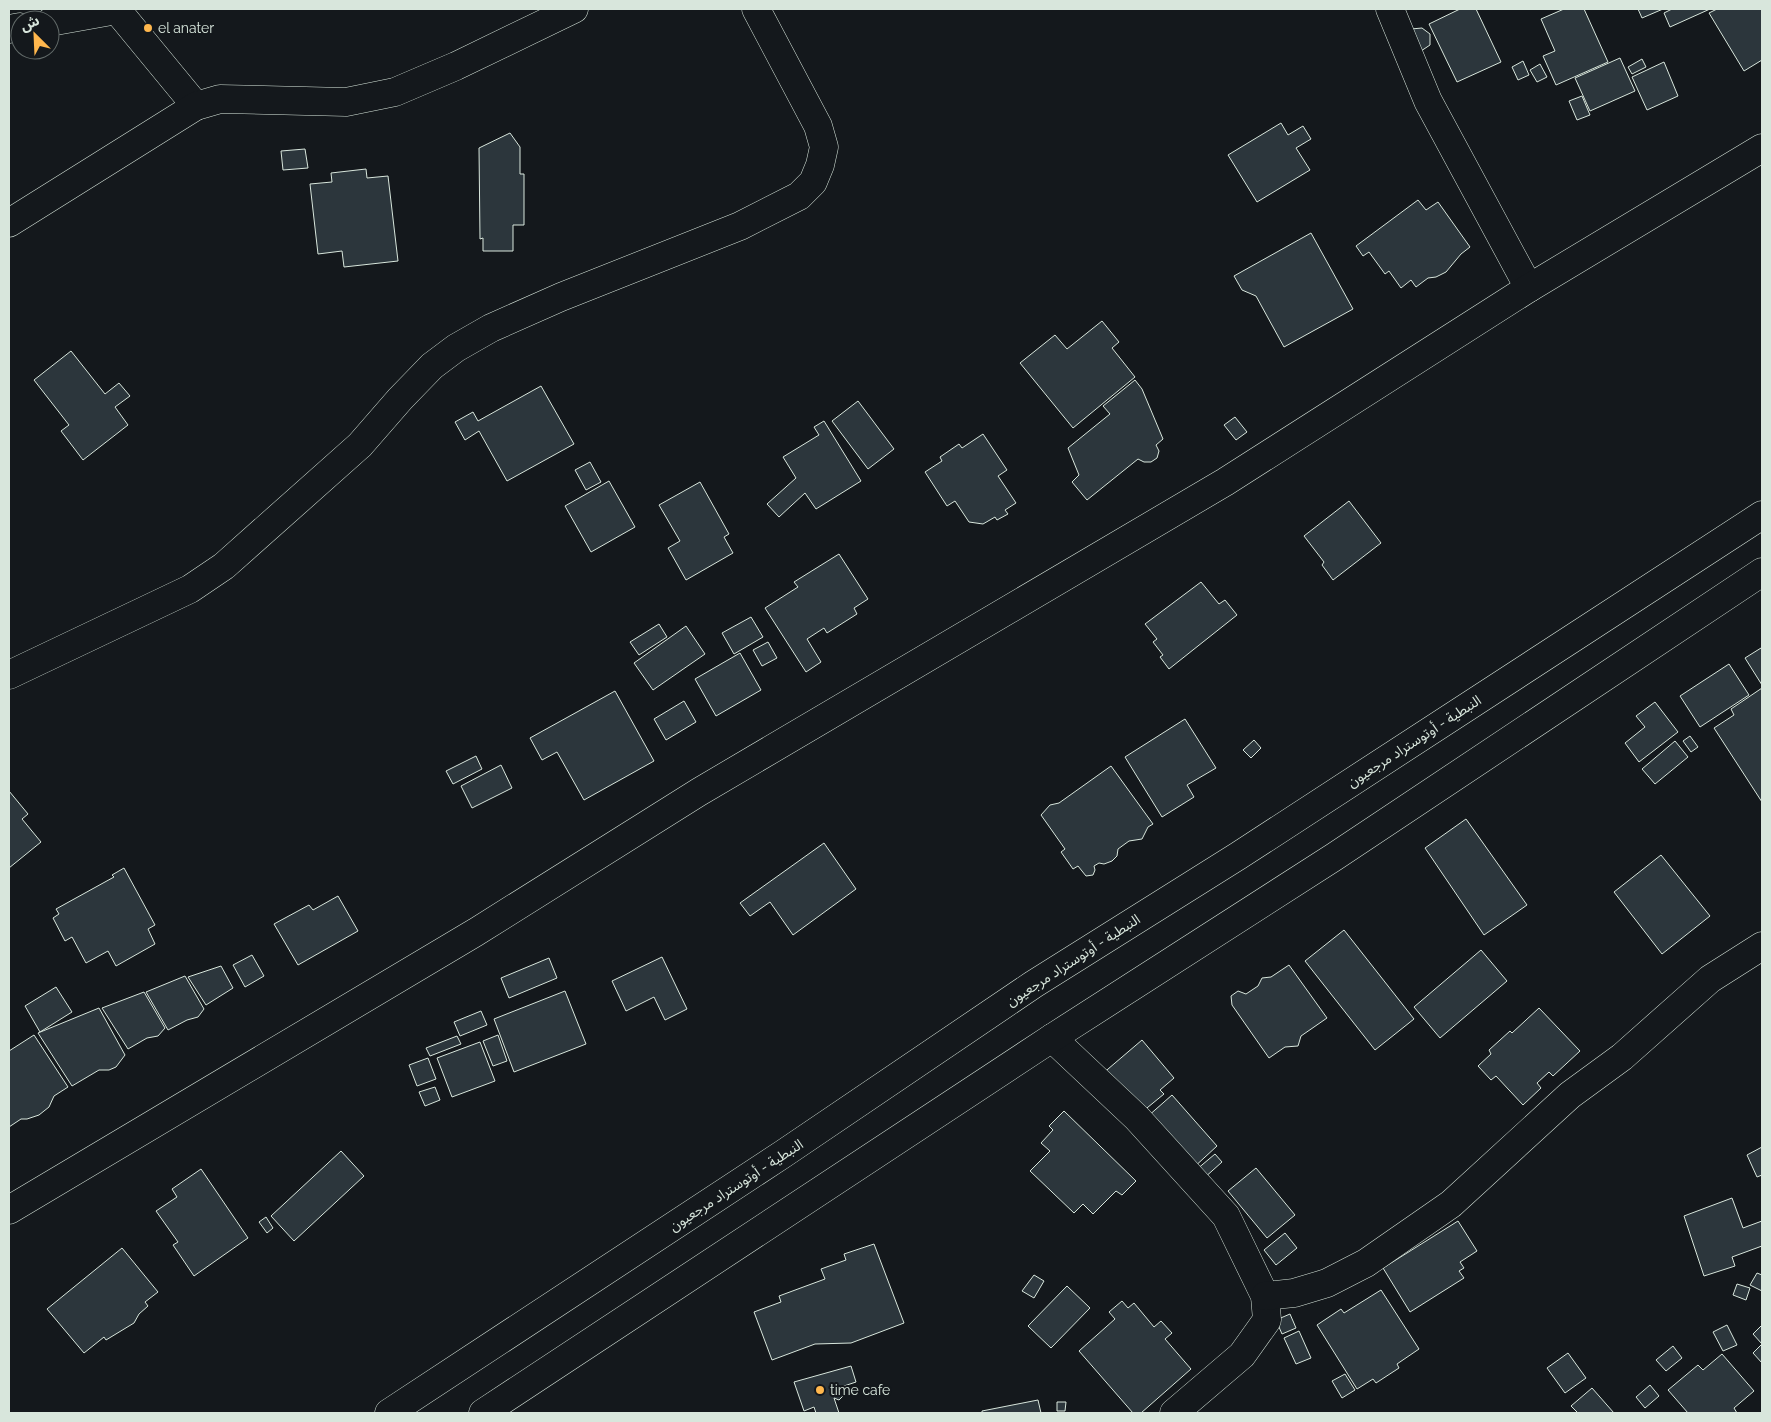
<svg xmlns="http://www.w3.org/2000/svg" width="1771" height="1422" font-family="Raleway,'Noto Sans Arabic',sans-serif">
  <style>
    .building { fill: #2c363c; stroke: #d8e6dc }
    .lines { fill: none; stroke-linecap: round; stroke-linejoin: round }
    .minor-casing { stroke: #d8e6dc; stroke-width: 29 }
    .tertiary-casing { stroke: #d8e6dc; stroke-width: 29 }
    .trunk-casing { stroke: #d8e6dc; stroke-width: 29 }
    .minor { stroke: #14181c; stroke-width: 28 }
    .tertiary { stroke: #14181c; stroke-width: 28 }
    .trunk { stroke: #14181c; stroke-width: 28 }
    .poi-dot { fill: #ffb74d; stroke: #14181c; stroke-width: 2 }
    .labels { text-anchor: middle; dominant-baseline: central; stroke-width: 4; stroke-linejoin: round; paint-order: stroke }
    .poi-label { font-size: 14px; fill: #d8e6dc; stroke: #14181c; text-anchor: start }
    .street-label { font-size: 14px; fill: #d8e6dc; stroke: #14181c }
  </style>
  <rect width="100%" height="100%" fill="#14181c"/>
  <!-- building -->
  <g class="building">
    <polygon points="1460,9 1476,9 1501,62 1457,82 1429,24"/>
    <polygon points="1564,9 1584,9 1608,62 1556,85 1543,56 1555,51 1541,19"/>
    <polygon points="1638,9 1663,9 1642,18"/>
    <polygon points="1672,9 1710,9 1670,27 1664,13"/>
    <polygon points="1717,9 1762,9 1762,60 1744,71 1709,13"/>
    <polygon points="1422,28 1430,34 1430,45 1421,51 1411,29"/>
    <polygon points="1620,58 1635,91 1590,111 1575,78"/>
    <polygon points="1642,59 1646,67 1632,74 1628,67"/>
    <polygon points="1523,61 1529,75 1518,80 1512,67"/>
    <polygon points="1664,62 1678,96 1647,110 1632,77"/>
    <polygon points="1540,64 1547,77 1537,82 1530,70"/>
    <polygon points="1582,96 1590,115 1577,120 1569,101"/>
    <polygon points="1281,123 1288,135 1303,126 1311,139 1296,148 1310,170 1257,202 1228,155"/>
    <polygon points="510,133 520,147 520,174 524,174 524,225 513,225 513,251 483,251 483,238 480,239 479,148"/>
    <polygon points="305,149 308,168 283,170 281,151"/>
    <polygon points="366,169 367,178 388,176 398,261 344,267 342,251 318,254 310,184 332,182 331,173"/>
    <polygon points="1418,200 1426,210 1438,202 1470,247 1461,254 1446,272 1436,277 1428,278 1416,287 1411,280 1401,288 1389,271 1385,274 1369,252 1363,256 1356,246"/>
    <polygon points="1311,233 1353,309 1284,347 1256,296 1242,290 1234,276"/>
    <polygon points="1102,321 1119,342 1112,348 1135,377 1073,428 1020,363 1055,335 1067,349"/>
    <polygon points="71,351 105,394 119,383 130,396 115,407 128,425 83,460 61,431 69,425 34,380"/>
    <polygon points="1135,380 1142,389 1163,439 1156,445 1159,451 1157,458 1151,462 1144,462 1138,459 1087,500 1072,482 1079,475 1068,448 1110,414 1103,406"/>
    <polygon points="541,386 574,444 507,481 479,431 465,440 455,422 473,412 478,421"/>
    <polygon points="858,401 894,449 868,469 832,421"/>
    <polygon points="1235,417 1247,432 1236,440 1224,425"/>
    <polygon points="824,421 861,481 816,509 805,493 779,517 767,504 796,478 783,457 819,435 814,427"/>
    <polygon points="983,434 1007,470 998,476 1016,503 1005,510 1008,514 997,520 995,517 983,524 969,522 955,501 947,506 925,472 942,461 940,457 959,444 962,448"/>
    <polygon points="590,462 601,482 586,490 575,470"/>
    <polygon points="609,481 635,527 591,552 565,506"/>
    <polygon points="700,482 729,534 724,537 733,553 686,580 668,548 680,541 659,505"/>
    <polygon points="1349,501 1381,543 1333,580 1322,565 1324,562 1304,536"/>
    <polygon points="839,554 868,599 854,608 857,614 827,633 824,628 807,639 821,662 806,672 765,608 798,587 794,582"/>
    <polygon points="1201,582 1219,604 1225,600 1237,615 1169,669 1160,657 1163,655 1153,642 1157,639 1145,624"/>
    <polygon points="751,617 763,637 734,654 722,633"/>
    <polygon points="659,624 667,637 639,655 630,642"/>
    <polygon points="686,626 705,654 653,690 634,663"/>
    <polygon points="768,642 777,658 762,666 753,650"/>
    <polygon points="1761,648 1762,650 1762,685 1745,658"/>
    <polygon points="740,653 761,690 716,716 695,679"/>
    <polygon points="1729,664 1749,695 1700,727 1680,696"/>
    <polygon points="1762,688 1762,802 1714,728 1734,715 1731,709"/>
    <polygon points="615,691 654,761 584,800 557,752 542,760 530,738"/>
    <polygon points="684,701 696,722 666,740 654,719"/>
    <polygon points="1655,702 1678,732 1639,762 1625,743 1645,727 1636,716"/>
    <polygon points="1185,719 1216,768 1187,785 1194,797 1162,817 1125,757"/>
    <polygon points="1690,736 1698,747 1691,752 1683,741"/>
    <polygon points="1254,740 1261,748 1251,758 1243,750"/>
    <polygon points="1675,741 1688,757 1655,784 1642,769"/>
    <polygon points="476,756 482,769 453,784 446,771"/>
    <polygon points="501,765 512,788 472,808 461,786"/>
    <polygon points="1111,766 1153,824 1148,827 1142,839 1129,841 1118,849 1117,856 1112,861 1104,864 1099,863 1094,866 1095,870 1093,875 1086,876 1078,866 1073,869 1061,852 1065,849 1041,815 1050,805 1059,803"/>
    <polygon points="9,791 28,814 22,819 41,842 9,868"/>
    <polygon points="1466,819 1527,905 1484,935 1425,848"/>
    <polygon points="824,843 856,889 793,935 770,902 750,916 740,903"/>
    <polygon points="1661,855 1710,916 1662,954 1614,892"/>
    <polygon points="124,868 155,925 148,929 155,944 116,966 108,951 86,963 72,937 65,941 53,918 59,914 56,909 114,877 112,875"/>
    <polygon points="338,896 358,931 298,965 274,924 309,905 313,910"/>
    <polygon points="1344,930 1414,1019 1375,1050 1305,961"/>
    <polygon points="1481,950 1507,981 1440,1038 1414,1007"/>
    <polygon points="252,955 264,976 245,987 233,965"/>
    <polygon points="662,957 687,1009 665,1020 654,997 626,1011 612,981"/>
    <polygon points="549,958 557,978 509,998 501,978"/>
    <polygon points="1289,965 1327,1018 1301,1036 1298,1046 1285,1047 1269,1058 1232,1005 1231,996 1238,991 1246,994 1258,986 1262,978 1271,977"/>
    <polygon points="221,966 233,988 206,1005 188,977"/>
    <polygon points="185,976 204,1009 198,1017 187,1020 168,1030 146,992"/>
    <polygon points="56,987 72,1012 40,1032 25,1006"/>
    <polygon points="565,991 586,1044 514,1072 494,1019"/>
    <polygon points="144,992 165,1028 158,1036 147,1038 128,1049 102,1008"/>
    <polygon points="99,1008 125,1055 116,1067 109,1070 99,1070 72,1086 38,1033"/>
    <polygon points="1539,1008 1580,1051 1553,1076 1549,1072 1537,1083 1541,1088 1523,1105 1496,1076 1491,1080 1478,1066 1491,1054 1489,1050 1510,1031 1512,1033"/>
    <polygon points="481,1011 487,1025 460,1036 454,1022"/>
    <polygon points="34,1035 68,1087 54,1096 49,1107 39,1115 27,1119 21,1119 9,1127 9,1051"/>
    <polygon points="498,1035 507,1061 493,1066 483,1041"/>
    <polygon points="457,1036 461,1044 430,1056 426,1048"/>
    <polygon points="1142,1040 1174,1078 1160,1090 1164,1094 1142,1112 1101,1075"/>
    <polygon points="480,1042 495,1081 452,1097 437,1058"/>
    <polygon points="428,1058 436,1079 417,1086 409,1065"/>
    <polygon points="435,1087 440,1100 425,1106 419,1092"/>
    <polygon points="1172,1095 1217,1146 1192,1169 1147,1117"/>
    <polygon points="1064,1111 1136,1181 1122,1195 1116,1191 1093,1214 1083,1204 1074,1213 1030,1171 1050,1151 1041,1143 1053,1130 1049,1126"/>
    <polygon points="1762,1147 1762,1175 1757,1177 1747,1155"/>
    <polygon points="341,1151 364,1176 294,1241 271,1216"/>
    <polygon points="1215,1154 1222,1162 1203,1179 1196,1170"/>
    <polygon points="1256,1168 1295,1215 1267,1238 1228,1191"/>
    <polygon points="201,1169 248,1238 194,1276 173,1245 178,1242 156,1211 177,1197 172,1189"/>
    <polygon points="1732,1198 1743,1228 1762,1221 1762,1246 1732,1257 1735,1266 1704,1276 1684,1216"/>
    <polygon points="266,1217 273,1228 267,1233 259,1222"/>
    <polygon points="1458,1221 1477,1251 1460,1262 1464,1268 1459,1271 1464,1278 1410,1312 1383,1268"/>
    <polygon points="1285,1233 1297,1248 1276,1265 1264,1250"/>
    <polygon points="874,1244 904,1323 851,1343 815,1344 772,1360 754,1312 781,1302 779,1296 825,1279 821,1269 846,1260 844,1254"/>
    <polygon points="122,1248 158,1292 145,1302 148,1306 139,1314 134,1323 106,1340 104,1337 84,1353 47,1309"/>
    <polygon points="1757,1273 1762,1275 1762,1291 1750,1285"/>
    <polygon points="1034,1275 1044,1281 1034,1298 1022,1291"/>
    <polygon points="1737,1284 1750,1288 1746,1300 1733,1295"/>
    <polygon points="1067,1286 1090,1308 1051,1348 1028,1326"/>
    <polygon points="1381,1290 1419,1349 1397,1364 1399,1368 1376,1383 1373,1379 1357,1389 1317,1325 1341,1309 1344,1313"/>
    <polygon points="1122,1301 1128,1308 1134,1303 1154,1327 1161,1321 1172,1333 1165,1339 1191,1369 1141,1413 1133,1413 1079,1351 1115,1319 1109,1312"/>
    <polygon points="1290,1314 1296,1328 1282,1334 1276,1320"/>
    <polygon points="1727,1325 1737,1345 1723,1351 1713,1332"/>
    <polygon points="1762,1325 1762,1344 1753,1334"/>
    <polygon points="1299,1331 1311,1358 1296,1364 1284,1338"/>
    <polygon points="1762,1344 1762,1363 1753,1353"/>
    <polygon points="1673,1346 1682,1358 1666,1371 1656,1360"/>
    <polygon points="1568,1353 1586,1378 1565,1393 1547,1368"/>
    <polygon points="1722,1354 1754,1391 1734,1408 1737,1413 1688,1413 1668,1390 1698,1365 1703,1370"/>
    <polygon points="851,1366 856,1382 838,1388 842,1389 845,1394 839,1400 834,1398 839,1413 816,1413 814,1407 804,1411 794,1382"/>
    <polygon points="1345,1374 1355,1390 1342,1398 1332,1381"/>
    <polygon points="1650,1385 1659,1396 1645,1408 1636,1397"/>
    <polygon points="1592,1388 1614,1413 1578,1413 1571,1406"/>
    <polygon points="1038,1400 1041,1413 982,1413 982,1411"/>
    <polygon points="1057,1402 1066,1402 1065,1411 1057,1411"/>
  </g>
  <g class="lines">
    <defs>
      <g id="minor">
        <polyline points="1390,9 1428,101 1529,288"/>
        <polyline points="50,22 117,10 196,106"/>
        <polyline points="9,29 20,27"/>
        <polyline points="9,223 196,106 220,99 346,102 395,92 456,66 574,9"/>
        <polyline points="9,675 190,589 224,566 360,445 400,399 432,366 456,348 491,328 561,297 740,226 799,196 813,182 820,165 824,147 818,126 756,9"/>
        <polyline points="1052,1038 1137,1118 1226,1216 1265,1296 1267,1320 1242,1355 1174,1413"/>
        <polyline points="1265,1296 1294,1293 1327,1283 1366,1263 1451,1204 1570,1095 1622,1057 1710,979 1762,946"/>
      </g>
      <polyline id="tertiary" points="9,1210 476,932 699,792 1225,482 1529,288 1762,148"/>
      <g id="trunk">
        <polyline points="389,1413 783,1154 1034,984 1238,856 1762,515"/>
        <polyline points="483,1413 1052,1038 1334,857 1762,572"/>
      </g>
    </defs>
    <!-- minor casing -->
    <use href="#minor" class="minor-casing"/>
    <!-- tertiary casing -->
    <use href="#tertiary" class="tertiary-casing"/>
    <!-- trunk casing -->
    <use href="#trunk" class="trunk-casing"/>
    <!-- minor -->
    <use href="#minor" class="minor"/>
    <!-- tertiary -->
    <use href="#tertiary" class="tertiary"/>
    <!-- trunk -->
    <use href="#trunk" class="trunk"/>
  </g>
  <!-- markers -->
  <g class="poi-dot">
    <circle cx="148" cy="28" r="5"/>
    <circle cx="820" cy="1390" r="5"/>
  </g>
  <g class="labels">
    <!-- poi labels -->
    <g class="poi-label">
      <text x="158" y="28">el anater</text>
      <text x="830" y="1390">time cafe</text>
    </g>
    <!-- street labels -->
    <g class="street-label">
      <text transform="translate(1414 741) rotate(-33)">النبطية - أوتوستراد مرجعيون</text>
      <text transform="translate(1073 960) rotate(-33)">النبطية - أوتوستراد مرجعيون</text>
      <text transform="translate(736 1185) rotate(-33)">النبطية - أوتوستراد مرجعيون</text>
    </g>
  </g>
  <!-- border -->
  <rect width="1771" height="1422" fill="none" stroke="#d8e6dc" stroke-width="20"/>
  <!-- north arrow -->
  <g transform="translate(35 35) rotate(336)"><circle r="24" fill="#14181c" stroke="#626a69"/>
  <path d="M0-4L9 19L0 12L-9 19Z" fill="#ffb74d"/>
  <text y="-8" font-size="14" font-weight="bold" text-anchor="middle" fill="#d8e6dc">ش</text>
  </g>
</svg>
